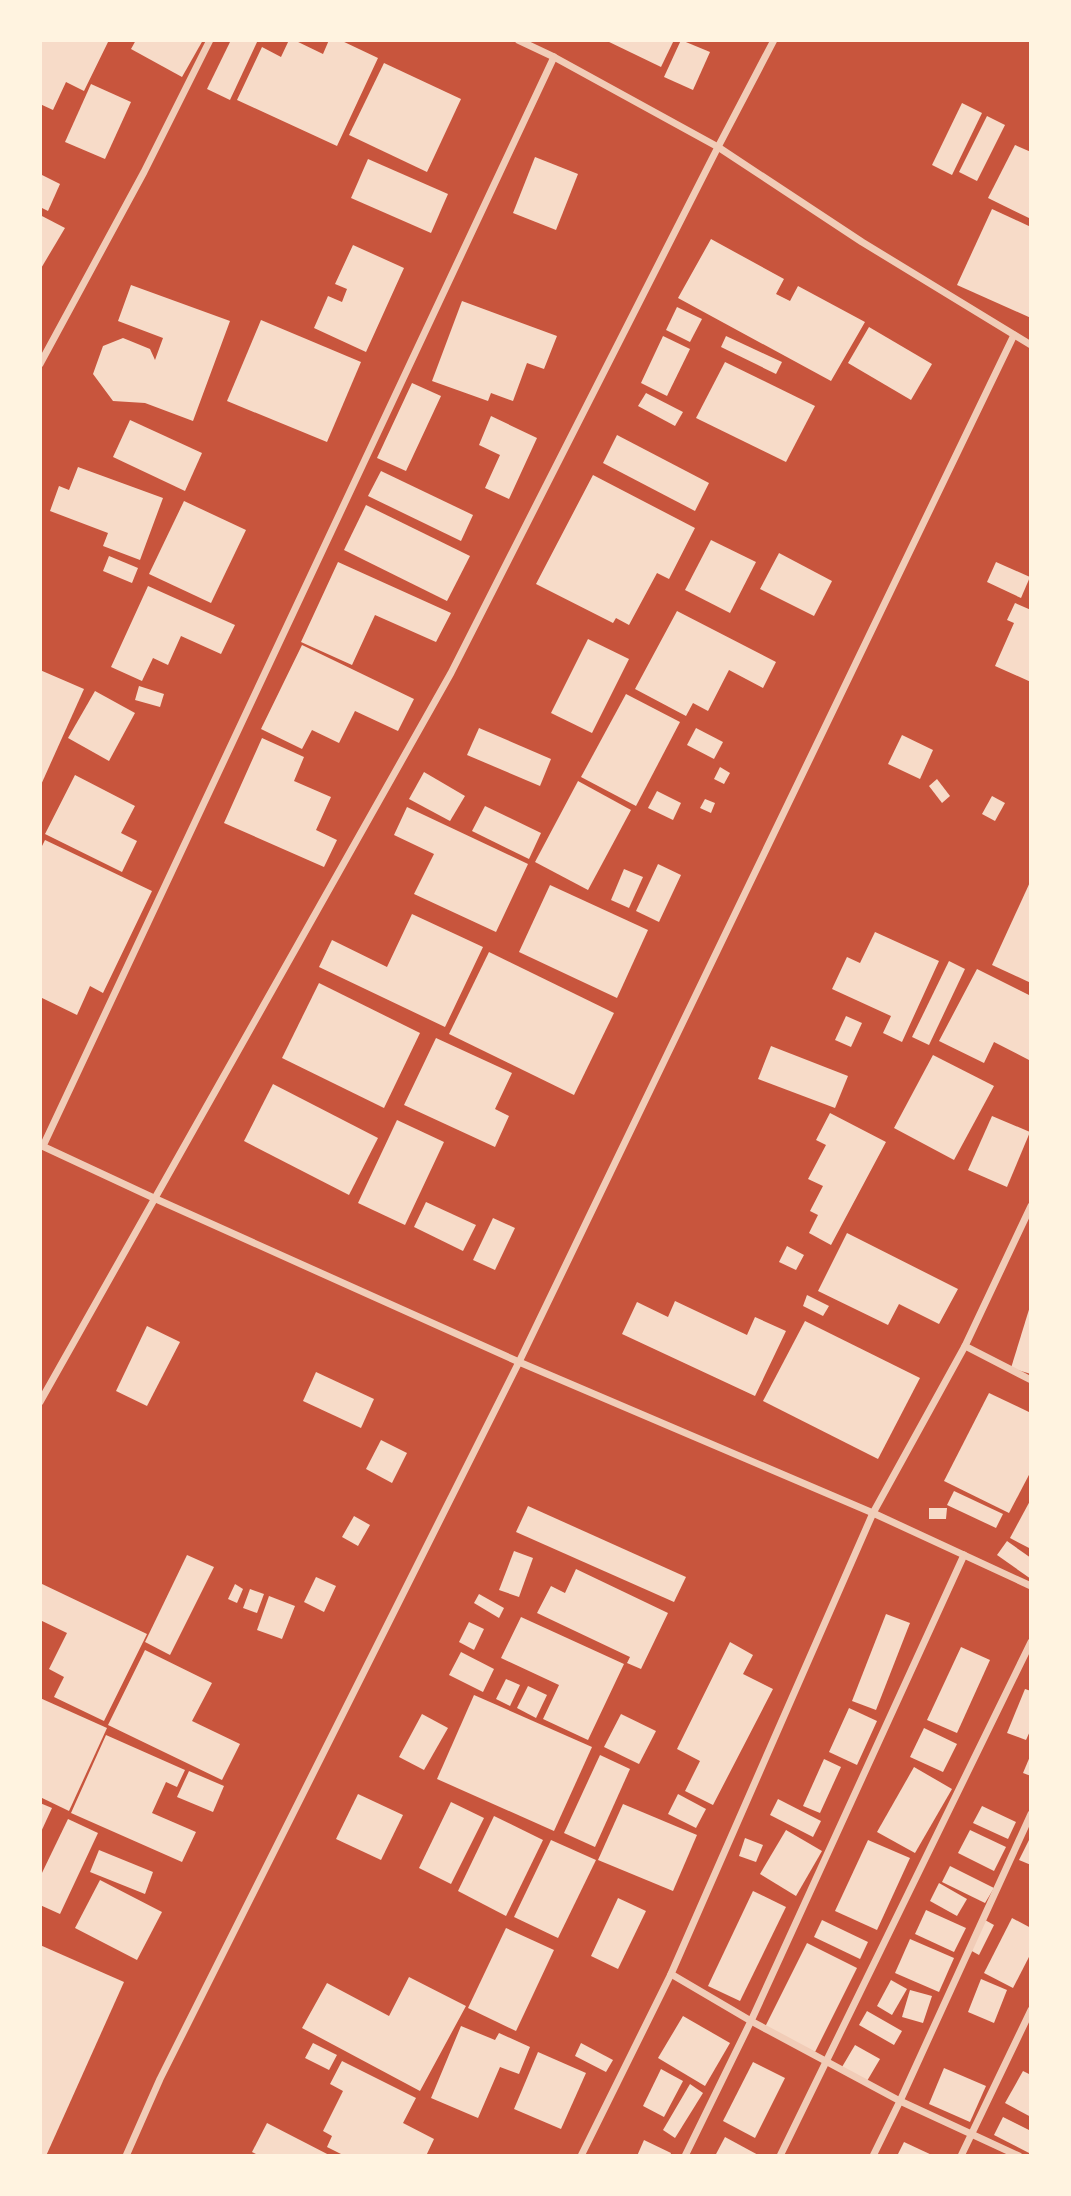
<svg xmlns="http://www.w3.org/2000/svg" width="1071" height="2196" font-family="'Fira Sans Condensed',sans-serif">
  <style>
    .building { fill: #f7dbc8 }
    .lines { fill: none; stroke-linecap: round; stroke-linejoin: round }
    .minor { stroke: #f1ccb7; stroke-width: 7 }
  </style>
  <rect width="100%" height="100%" fill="#c8553d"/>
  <!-- building -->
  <g class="building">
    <polygon points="40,40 109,40 84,91 66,82 53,110 40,104"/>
    <polygon points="136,40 203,40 182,77 131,49"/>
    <polygon points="231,40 258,40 230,100 207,89"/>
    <polygon points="289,40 294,40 323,54 329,40 340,40 378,58 337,146 237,100 262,47 281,57"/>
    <polygon points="605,40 674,40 661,67"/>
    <polygon points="681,40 710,52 693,90 664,77"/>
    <polygon points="384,63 461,99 427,172 349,135"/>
    <polygon points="91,84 131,102 105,159 65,142"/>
    <polygon points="962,103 982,113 952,175 932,165"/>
    <polygon points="987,116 1005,125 977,181 959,172"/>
    <polygon points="1015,145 1031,152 1031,219 988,198"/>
    <polygon points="535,157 578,174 556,230 513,213"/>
    <polygon points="368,159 448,194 431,233 351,198"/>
    <polygon points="40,174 60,184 48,211 40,207"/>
    <polygon points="992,209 1031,227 1031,318 957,285"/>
    <polygon points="40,215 65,228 40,270"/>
    <polygon points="711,239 784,279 776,294 790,301 798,286 865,322 831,381 678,298"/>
    <polygon points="353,245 404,268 366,352 314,328 328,296 342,302 347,289 335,284"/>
    <polygon points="131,285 230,321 193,421 145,403 113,401 93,374 103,346 123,338 150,349 155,360 163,338 118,321"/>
    <polygon points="462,301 557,336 544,369 527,363 513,401 491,393 488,401 432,381"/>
    <polygon points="677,307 702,319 690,342 666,330"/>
    <polygon points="261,320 361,362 327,442 227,401"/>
    <polygon points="869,327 932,364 911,400 848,363"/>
    <polygon points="663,336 690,349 667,396 641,383"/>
    <polygon points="726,336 782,362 776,374 721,347"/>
    <polygon points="725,362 815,406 786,462 696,418"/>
    <polygon points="412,383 441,396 406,471 377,458"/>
    <polygon points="646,393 683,412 675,426 638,406"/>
    <polygon points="491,416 537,438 509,499 485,488 500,455 479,445"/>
    <polygon points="130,420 202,453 185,491 113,457"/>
    <polygon points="617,435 709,483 695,511 603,463"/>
    <polygon points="78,467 163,498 140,560 103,546 108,533 50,511 59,486 69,490"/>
    <polygon points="381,471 473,515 461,541 368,496"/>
    <polygon points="593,475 695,528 669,579 657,573 629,625 616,618 613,623 536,584"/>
    <polygon points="184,501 246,530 211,603 149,574"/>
    <polygon points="366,505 470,556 447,601 344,550"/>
    <polygon points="711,540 756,562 730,613 685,590"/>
    <polygon points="779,553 832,581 814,616 760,589"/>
    <polygon points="109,556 138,568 132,583 103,571"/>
    <polygon points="338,562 451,613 436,642 375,615 352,665 301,642"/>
    <polygon points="996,562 1030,577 1021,598 987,582"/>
    <polygon points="148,586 235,625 221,654 181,636 168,665 153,658 142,681 111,667"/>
    <polygon points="1015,603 1031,610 1031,682 995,666 1014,623 1007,620"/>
    <polygon points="677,611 776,662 763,688 729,670 708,711 693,703 686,716 635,689"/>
    <polygon points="588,639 629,659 592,733 551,713"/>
    <polygon points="302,645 414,699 398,731 355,711 339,743 312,730 302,749 261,729"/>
    <polygon points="40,670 84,689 40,787"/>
    <polygon points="139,686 164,694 160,707 135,700"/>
    <polygon points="95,691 135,713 109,761 68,738"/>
    <polygon points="626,694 680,722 636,806 581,777"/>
    <polygon points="479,728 551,759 540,786 467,755"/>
    <polygon points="696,728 723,742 714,759 687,745"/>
    <polygon points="902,735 933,750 920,779 888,764"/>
    <polygon points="262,738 304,757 294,781 331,797 316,830 337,840 324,867 224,823"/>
    <polygon points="720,767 730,773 724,784 714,779"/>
    <polygon points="424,772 465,796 450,821 409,799"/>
    <polygon points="75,775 135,806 121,833 137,841 122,872 45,834"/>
    <polygon points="937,779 950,796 942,803 929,786"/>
    <polygon points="578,781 631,810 588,890 535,862"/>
    <polygon points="657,791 681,803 673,820 648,808"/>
    <polygon points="992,796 1005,803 995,821 982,814"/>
    <polygon points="705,799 715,803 711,813 700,808"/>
    <polygon points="485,806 541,833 529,859 472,831"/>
    <polygon points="407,807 528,864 496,932 414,894 434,854 394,835"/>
    <polygon points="45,840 152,891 103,993 90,986 77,1015 40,997 40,850"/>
    <polygon points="658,864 681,875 659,922 636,911"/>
    <polygon points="624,869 643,877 629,908 611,900"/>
    <polygon points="1031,880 1031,983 992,965"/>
    <polygon points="550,885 648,930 617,998 519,952"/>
    <polygon points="412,914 483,947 445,1027 319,967 332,940 387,967"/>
    <polygon points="875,932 939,961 902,1042 883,1033 891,1016 832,989 847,957 860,963"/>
    <polygon points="489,952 614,1013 574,1095 449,1034"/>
    <polygon points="949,961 965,969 929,1045 912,1037"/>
    <polygon points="977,969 1031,996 1029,1060 994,1042 984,1063 939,1041"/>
    <polygon points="319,983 420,1033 384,1108 282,1058"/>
    <polygon points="846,1016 862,1023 851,1047 835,1040"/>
    <polygon points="436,1038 512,1073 495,1109 509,1116 495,1147 404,1105"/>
    <polygon points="771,1046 848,1076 835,1108 758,1079"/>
    <polygon points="933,1055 994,1086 954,1160 894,1128"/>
    <polygon points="273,1084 378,1138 349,1195 244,1141"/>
    <polygon points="830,1113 886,1142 831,1245 809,1233 818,1215 810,1211 823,1186 808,1179 826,1145 816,1140"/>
    <polygon points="992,1116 1030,1132 1007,1187 968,1170"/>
    <polygon points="397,1120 444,1142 405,1225 358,1203"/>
    <polygon points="426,1202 476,1225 463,1251 414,1227"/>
    <polygon points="493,1218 515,1228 495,1270 473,1260"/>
    <polygon points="847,1233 958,1289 939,1324 899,1304 888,1325 818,1291"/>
    <polygon points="787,1246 804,1255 796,1270 779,1262"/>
    <polygon points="807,1295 829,1306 823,1316 803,1306"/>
    <polygon points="675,1301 747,1335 755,1317 786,1331 755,1396 622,1334 637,1302 668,1317"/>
    <polygon points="1031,1303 1031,1374 1011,1368"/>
    <polygon points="805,1321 920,1378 878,1459 763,1401"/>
    <polygon points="147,1326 180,1342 147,1406 116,1391"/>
    <polygon points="316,1372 374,1399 361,1428 303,1401"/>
    <polygon points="989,1393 1031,1413 1031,1471 1009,1513 944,1481"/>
    <polygon points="381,1440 407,1453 392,1483 366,1469"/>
    <polygon points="954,1491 1003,1514 996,1528 947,1505"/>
    <polygon points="1031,1499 1031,1549 1010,1538"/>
    <polygon points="528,1506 686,1577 674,1602 516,1532"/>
    <polygon points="929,1508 947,1508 946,1519 929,1519"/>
    <polygon points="354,1516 370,1525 358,1546 342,1537"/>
    <polygon points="1007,1541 1031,1558 1031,1579 997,1555"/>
    <polygon points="514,1551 533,1558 519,1597 499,1590"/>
    <polygon points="187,1555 214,1567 170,1655 145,1642"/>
    <polygon points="576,1569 668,1613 641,1669 627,1663 630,1657 537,1613 551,1586 565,1593"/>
    <polygon points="316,1577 336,1586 324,1612 304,1602"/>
    <polygon points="40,1583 147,1634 104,1721 54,1697 64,1677 49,1669 67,1633 40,1620"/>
    <polygon points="235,1584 243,1589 237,1603 228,1599"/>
    <polygon points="250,1589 264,1594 257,1613 243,1608"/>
    <polygon points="479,1594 504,1608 499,1618 474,1603"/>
    <polygon points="269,1596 295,1606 282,1639 257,1630"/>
    <polygon points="886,1614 910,1623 876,1710 852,1701"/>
    <polygon points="521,1617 624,1664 588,1740 543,1719 559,1685 501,1658"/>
    <polygon points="469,1622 484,1629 474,1650 459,1642"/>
    <polygon points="730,1642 753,1655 743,1674 773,1689 713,1805 685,1791 700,1761 677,1749"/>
    <polygon points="961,1647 990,1660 957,1733 927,1720"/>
    <polygon points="145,1650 212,1683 192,1721 240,1744 222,1780 108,1725"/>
    <polygon points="461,1652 494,1669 483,1692 449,1675"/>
    <polygon points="506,1679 520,1685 510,1706 496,1699"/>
    <polygon points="528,1686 547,1695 536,1718 517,1708"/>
    <polygon points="1025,1689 1031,1691 1031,1729 1026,1740 1007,1733"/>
    <polygon points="474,1695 592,1747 554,1831 437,1779"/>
    <polygon points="40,1698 107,1728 69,1811 40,1797"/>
    <polygon points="849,1708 877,1721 857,1765 829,1752"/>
    <polygon points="422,1714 448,1728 424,1770 399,1757"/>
    <polygon points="621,1714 656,1731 639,1764 604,1747"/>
    <polygon points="924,1728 957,1744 943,1772 910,1757"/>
    <polygon points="106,1735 185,1770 177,1787 166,1782 152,1813 196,1832 182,1862 71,1813"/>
    <polygon points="1031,1754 1031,1776 1023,1773"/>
    <polygon points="600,1755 630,1769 595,1847 564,1833"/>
    <polygon points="824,1759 841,1767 820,1813 803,1806"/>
    <polygon points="914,1767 952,1789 915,1853 877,1832"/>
    <polygon points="189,1771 224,1786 213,1812 177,1797"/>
    <polygon points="358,1794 403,1815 381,1860 336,1839"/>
    <polygon points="678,1794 706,1809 696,1828 668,1814"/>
    <polygon points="778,1799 821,1821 813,1837 770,1815"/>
    <polygon points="451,1802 484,1818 451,1884 419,1868"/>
    <polygon points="40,1803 52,1808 40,1834"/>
    <polygon points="623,1804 697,1835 673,1891 598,1860"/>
    <polygon points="982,1806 1016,1822 1008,1839 973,1823"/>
    <polygon points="494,1816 543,1840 506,1916 458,1891"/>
    <polygon points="68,1819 98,1833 60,1914 40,1905 40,1877"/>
    <polygon points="786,1830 822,1851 796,1896 760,1874"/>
    <polygon points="970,1830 1006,1847 994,1871 958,1853"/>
    <polygon points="1031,1836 1031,1865 1019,1860"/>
    <polygon points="745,1838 763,1845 756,1862 739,1856"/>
    <polygon points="551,1840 596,1860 558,1938 514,1917"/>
    <polygon points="868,1840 910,1858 877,1930 835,1911"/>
    <polygon points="99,1850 153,1872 145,1894 90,1872"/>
    <polygon points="950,1866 994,1888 985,1903 942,1882"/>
    <polygon points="100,1880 162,1912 137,1960 75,1928"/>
    <polygon points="939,1883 967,1899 957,1916 930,1901"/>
    <polygon points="753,1891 786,1907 740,2001 708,1986"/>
    <polygon points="618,1898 646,1911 618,1969 591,1956"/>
    <polygon points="926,1910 966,1928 954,1952 915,1934"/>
    <polygon points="1012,1918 1031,1928 1031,1953 1013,1988 984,1973"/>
    <polygon points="822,1920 868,1942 860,1959 814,1937"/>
    <polygon points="985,1920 994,1925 979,1955 970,1950"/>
    <polygon points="506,1928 554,1950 516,2031 468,2008"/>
    <polygon points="910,1939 954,1958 939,1992 895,1973"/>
    <polygon points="807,1943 857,1968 815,2052 765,2027"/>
    <polygon points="40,1945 124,1982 46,2156 40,2156"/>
    <polygon points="409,1977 466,2006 420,2091 302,2028 327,1983 389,2016"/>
    <polygon points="981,1979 1007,1990 994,2023 968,2012"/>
    <polygon points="891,1980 907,1989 892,2015 877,2006"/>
    <polygon points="910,1990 932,1996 923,2023 902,2017"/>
    <polygon points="867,2011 902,2031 894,2045 859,2025"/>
    <polygon points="683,2016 730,2043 705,2086 658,2058"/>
    <polygon points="461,2026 495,2040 499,2033 530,2047 519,2074 500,2067 478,2118 431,2098"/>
    <polygon points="313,2043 337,2055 329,2070 305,2058"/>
    <polygon points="581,2043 613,2060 606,2072 575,2056"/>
    <polygon points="855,2045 880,2059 867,2081 842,2067"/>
    <polygon points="538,2052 586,2073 561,2129 514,2109"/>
    <polygon points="342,2061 416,2098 403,2123 434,2139 426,2156 345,2156 327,2147 332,2136 323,2131 343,2091 330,2084"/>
    <polygon points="753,2062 785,2078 755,2138 723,2121"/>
    <polygon points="944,2068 986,2086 970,2122 929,2104"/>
    <polygon points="661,2069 683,2081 664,2117 643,2106"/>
    <polygon points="1023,2071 1031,2075 1031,2117 1005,2103"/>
    <polygon points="690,2084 703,2093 675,2138 663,2130"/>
    <polygon points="1003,2117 1031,2131 1031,2154 994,2135"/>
    <polygon points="267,2123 331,2156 260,2156 252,2152"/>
    <polygon points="725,2137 760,2156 715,2156"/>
    <polygon points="644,2140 671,2153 670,2156 637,2156"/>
    <polygon points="904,2142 934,2156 897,2156"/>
  </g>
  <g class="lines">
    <!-- minor -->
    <g class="minor">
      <polyline points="518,40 554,57 718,147 862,242 1031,345"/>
      <polyline points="40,364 144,172 210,40"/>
      <polyline points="40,1145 156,1199 519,1362 873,1513 1031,1586"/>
      <polyline points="43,1146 554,57"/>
      <polyline points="965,1346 1031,1380"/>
      <polyline points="40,1402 451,673 718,147 774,40"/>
      <polyline points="671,1974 751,2021 900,2101 1019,2156"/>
      <polyline points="126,2156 160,2079 519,1362 1014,335"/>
      <polyline points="581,2156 671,1974 873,1513 965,1346 1031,1206"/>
      <polyline points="685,2156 751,2021 964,1555"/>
      <polyline points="780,2156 1031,1642"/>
      <polyline points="873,2156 900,2101 1031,1814"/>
      <polyline points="961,2156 1031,2010"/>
    </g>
  </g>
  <!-- border -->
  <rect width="1071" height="2196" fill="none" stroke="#fff3e0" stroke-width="84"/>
</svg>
